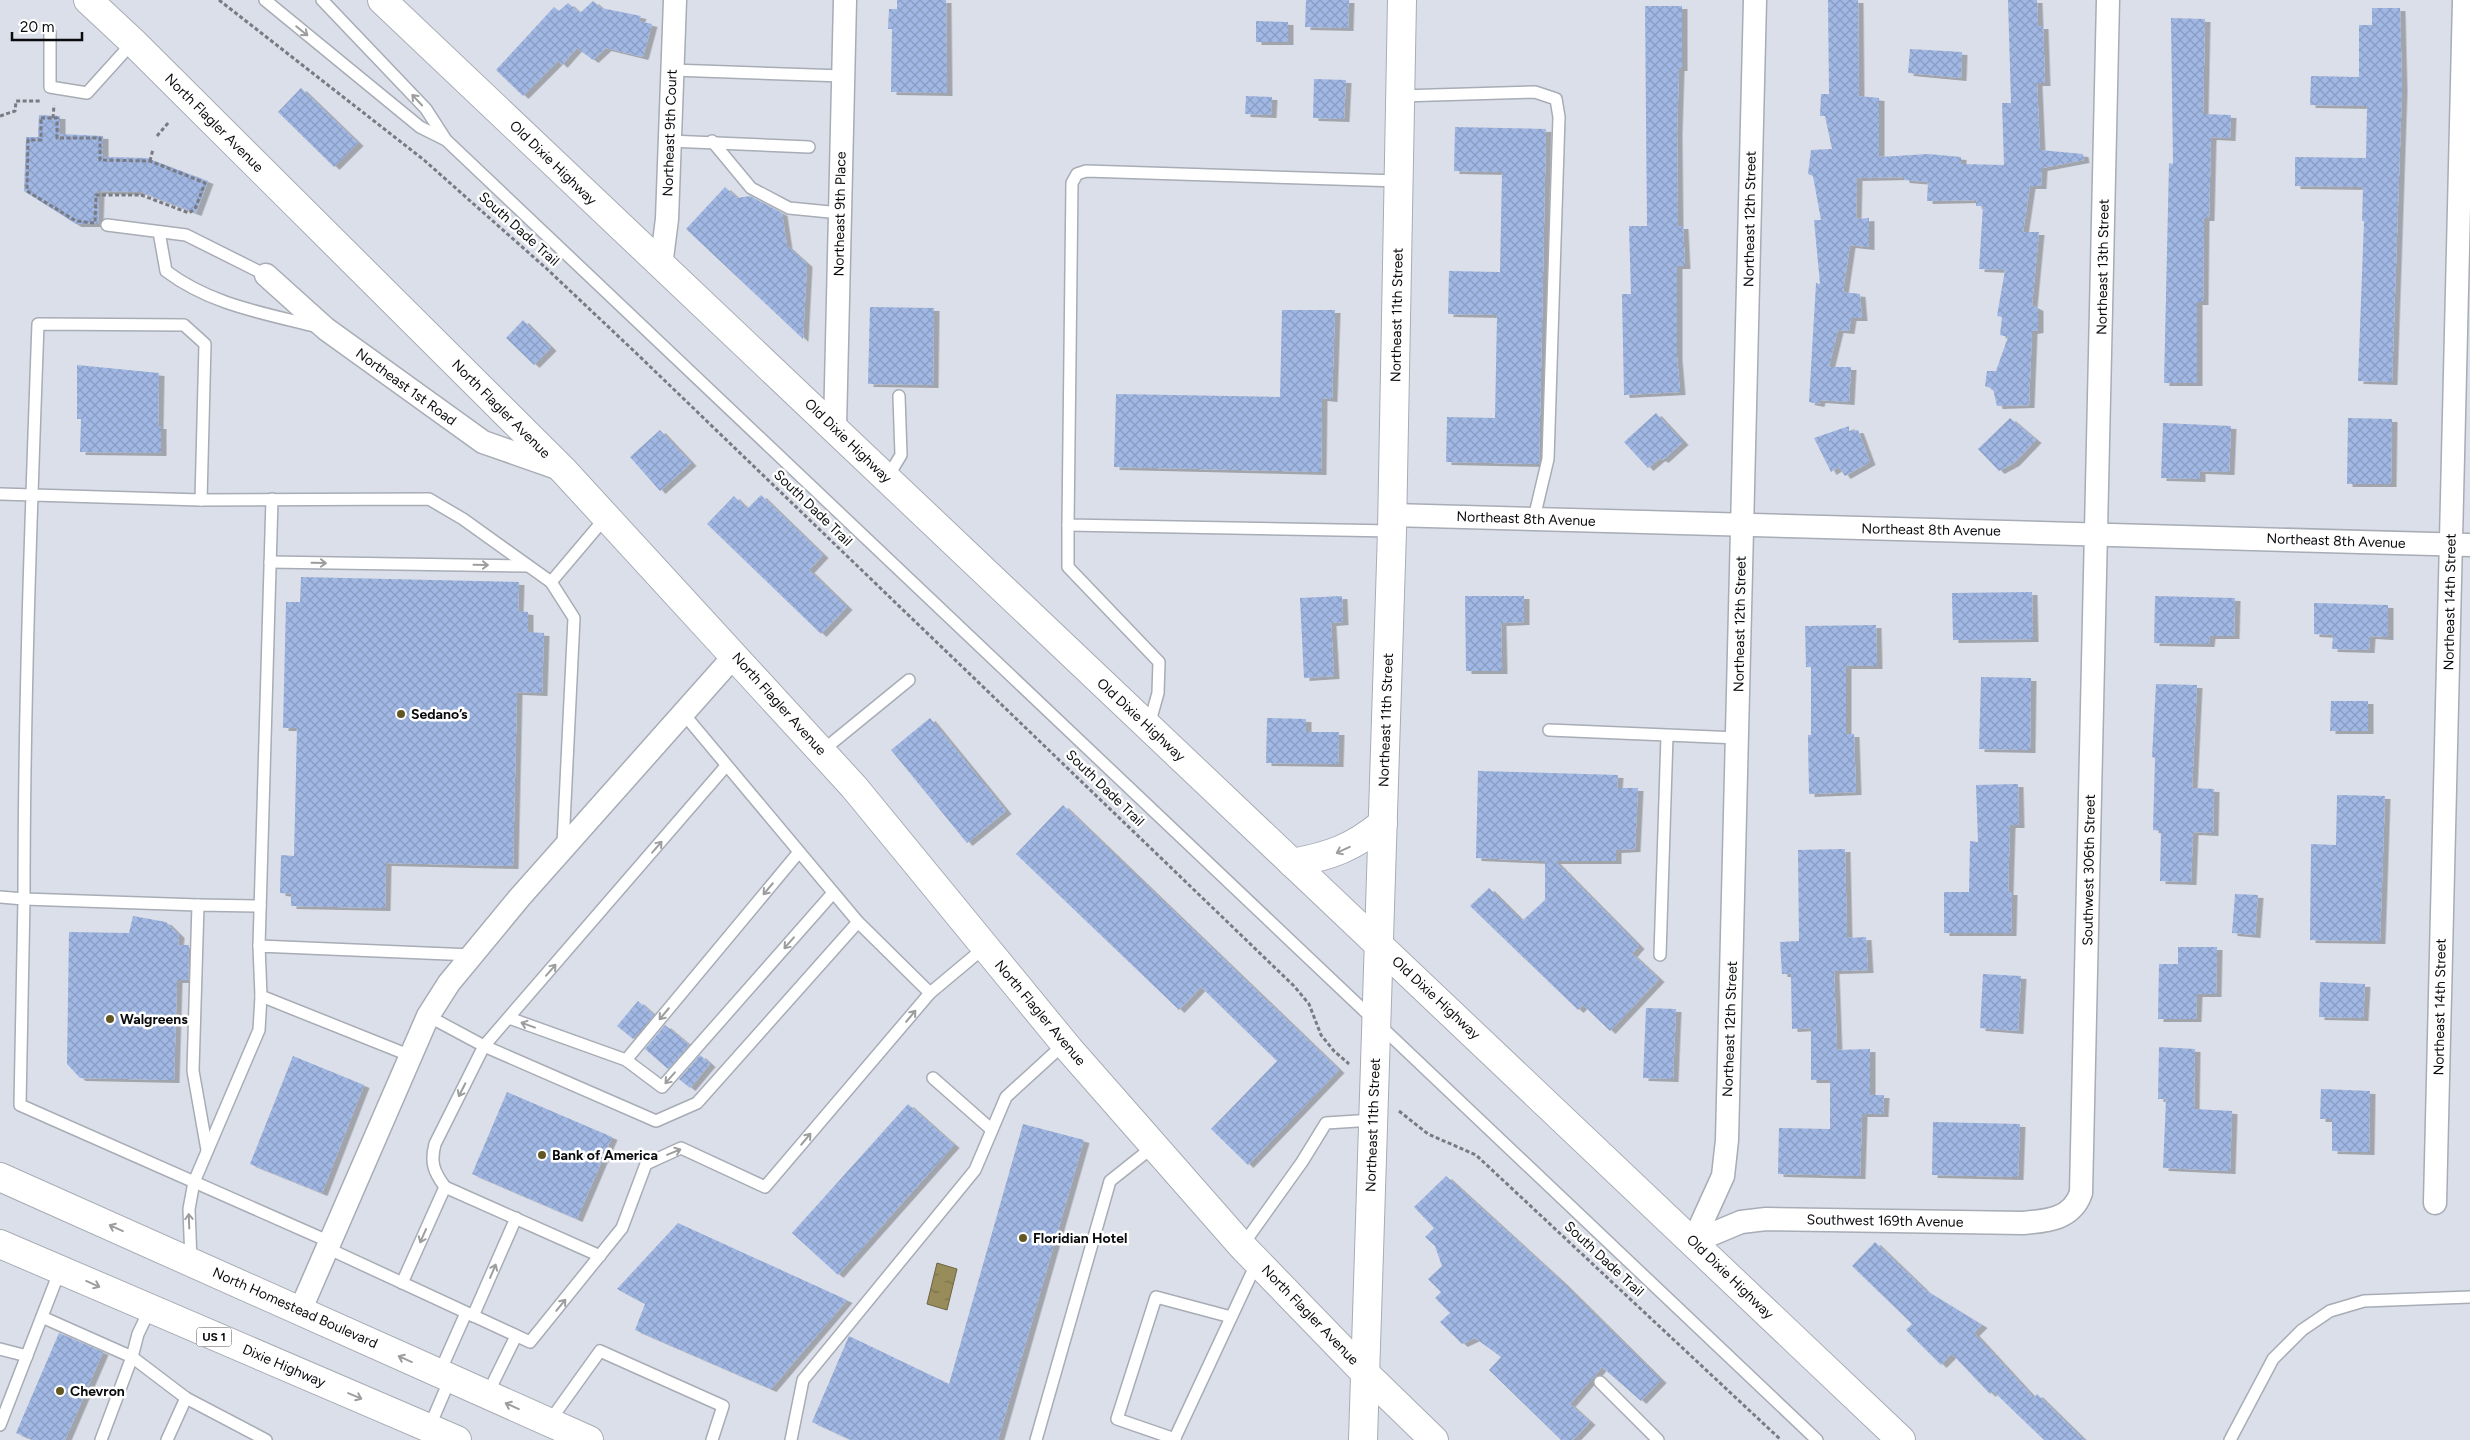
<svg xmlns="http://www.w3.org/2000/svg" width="2470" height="1440" font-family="Figtree,sans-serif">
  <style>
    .water { fill: url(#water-ripples); stroke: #6d6543 }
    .building { fill: url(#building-cross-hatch); filter: url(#shadow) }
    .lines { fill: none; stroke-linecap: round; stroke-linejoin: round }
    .service-casing { stroke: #a7acb5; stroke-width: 14 }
    .minor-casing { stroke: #a7acb5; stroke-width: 25 }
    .tertiary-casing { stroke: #a7acb5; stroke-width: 30 }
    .trunk-casing { stroke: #a7acb5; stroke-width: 30 }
    .path { stroke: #797b82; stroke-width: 3; stroke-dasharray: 4 2.5; stroke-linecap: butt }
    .service { stroke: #fff; stroke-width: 11 }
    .minor { stroke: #fff; stroke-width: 22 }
    .tertiary { stroke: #fff; stroke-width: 28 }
    .trunk { stroke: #fff; stroke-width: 28 }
    .oneway { stroke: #9d9d9f }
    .poi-dot { fill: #625723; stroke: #fff; stroke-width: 2 }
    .labels { text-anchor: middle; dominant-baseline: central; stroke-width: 5; stroke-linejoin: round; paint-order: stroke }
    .shield { fill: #fff; stroke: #545456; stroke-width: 1 }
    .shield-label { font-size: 12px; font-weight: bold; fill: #0a0b0e }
    .street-label { font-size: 14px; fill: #0a0b0e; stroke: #fff }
    .poi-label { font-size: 14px; font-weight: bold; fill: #0a0b0e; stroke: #fff; text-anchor: start }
  </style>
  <defs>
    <pattern id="water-ripples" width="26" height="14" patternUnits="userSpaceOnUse" patternTransform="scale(1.25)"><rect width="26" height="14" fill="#988c5a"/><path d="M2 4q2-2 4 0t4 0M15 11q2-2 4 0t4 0" fill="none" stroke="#7a7149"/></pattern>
    <pattern id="building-cross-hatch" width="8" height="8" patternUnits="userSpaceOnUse" patternTransform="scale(1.25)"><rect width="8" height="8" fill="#a1b7e4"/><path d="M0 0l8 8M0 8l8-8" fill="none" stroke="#899cc2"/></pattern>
    <filter id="shadow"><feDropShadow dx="5.5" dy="3" stdDeviation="0" flood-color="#0004"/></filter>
  </defs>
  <rect width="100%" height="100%" fill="#dbdfe9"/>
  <!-- water -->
  <polygon class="water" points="937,1263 957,1269 947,1310 927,1304"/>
  <!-- building -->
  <g class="building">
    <polygon points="897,0 946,0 947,93 891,92 892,29 888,29 889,9 897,9"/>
    <polygon points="1306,0 1349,0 1348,28 1305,27"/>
    <polygon points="1828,0 1858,0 1859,96 1879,98 1879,157 1928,154 1961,157 1961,164 2004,165 2002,103 2011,103 2008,0 2037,0 2038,26 2043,26 2045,83 2037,83 2040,150 2083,154 2084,160 2042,168 2041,186 2030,186 2023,232 2039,232 2032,305 2038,308 2038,330 2032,331 2029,405 1997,406 1993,389 1985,386 1987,371 1996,371 2008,337 2000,335 2002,317 1997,316 2005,270 1979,269 1983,206 1976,206 1976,200 1927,201 1928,182 1904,180 1904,177 1857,178 1856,219 1869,218 1869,247 1850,245 1843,292 1860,294 1862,318 1851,318 1849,331 1838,330 1829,367 1851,367 1849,402 1820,400 1819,404 1809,402 1816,283 1820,284 1814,220 1821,220 1813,176 1808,174 1811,150 1832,149 1825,116 1820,116 1821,94 1829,94"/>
    <polygon points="593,1 601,8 641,16 639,21 652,24 643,57 606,48 593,60 577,48 562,65 558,61 523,96 496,70 554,7 559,11 568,3 580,13"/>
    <polygon points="1645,6 1682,6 1682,68 1679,68 1677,132 1678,226 1683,226 1685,266 1677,266 1677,357 1680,392 1624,395 1622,294 1631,294 1629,226 1647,226"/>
    <polygon points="2372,8 2400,8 2402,89 2392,382 2358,381 2364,221 2362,221 2363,187 2295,186 2295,157 2366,158 2367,106 2310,105 2311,76 2359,77 2359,25 2372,25"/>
    <polygon points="2171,18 2205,19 2203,114 2231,115 2230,138 2211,137 2209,218 2204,218 2203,302 2197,302 2197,383 2164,383 2169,163 2173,164"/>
    <polygon points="1256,21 1288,22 1288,42 1256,42"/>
    <polygon points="1910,49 1962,52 1961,78 1908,73"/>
    <polygon points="1314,79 1346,80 1344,119 1313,118"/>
    <polygon points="301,88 358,143 334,167 278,112"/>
    <polygon points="1246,96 1272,97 1271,115 1245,114"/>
    <polygon points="39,115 60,116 60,134 103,136 103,157 147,158 208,181 196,213 141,192 99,191 98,224 76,224 24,191 26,137 38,137"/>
    <polygon points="1455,127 1546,129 1539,464 1446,462 1447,417 1495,418 1497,315 1448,314 1449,271 1500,272 1502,172 1454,171"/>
    <polygon points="725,187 737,198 750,196 782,213 787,246 807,264 803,339 686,229"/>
    <polygon points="870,307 934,308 933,385 868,384"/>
    <polygon points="1282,310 1335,310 1332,399 1322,398 1321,472 1114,467 1116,394 1280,397"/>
    <polygon points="523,320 551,348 534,365 506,338"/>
    <polygon points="77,365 159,373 158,426 161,426 161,453 80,452 81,419 77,419"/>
    <polygon points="1656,413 1683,442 1663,460 1660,458 1648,468 1624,442"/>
    <polygon points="2010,418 2036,440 2014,463 1999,471 1978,449"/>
    <polygon points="2348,418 2392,419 2391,484 2347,484"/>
    <polygon points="2163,423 2231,426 2229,472 2200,471 2200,479 2161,478"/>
    <polygon points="1849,426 1849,431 1858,430 1870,462 1845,476 1839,467 1831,472 1814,438"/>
    <polygon points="660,430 691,463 660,491 630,457"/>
    <polygon points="761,495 823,555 809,570 847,607 821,634 707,524 734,496 747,509"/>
    <polygon points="301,577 519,582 518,611 528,612 528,632 544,633 542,693 517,692 513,866 386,863 385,908 291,906 291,894 280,893 281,855 294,856 297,728 283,728 286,602 300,602"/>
    <polygon points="2032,592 2033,639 1953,640 1952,593"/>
    <polygon points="1342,596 1343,622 1331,623 1334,676 1304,678 1300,598"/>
    <polygon points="1465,596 1524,596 1524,622 1501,623 1502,671 1466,671"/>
    <polygon points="2155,596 2235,598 2234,636 2210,636 2209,644 2154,643"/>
    <polygon points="2314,603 2388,605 2388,637 2370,636 2369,650 2332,649 2333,635 2314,634"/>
    <polygon points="1876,625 1877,666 1846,666 1846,734 1854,734 1856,792 1809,794 1808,735 1811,735 1811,667 1806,667 1805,626"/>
    <polygon points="1981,677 2031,678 2030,750 1979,749"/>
    <polygon points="2156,684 2197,685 2192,788 2214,789 2213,833 2193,832 2191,882 2160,881 2161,831 2153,830 2155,758 2152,757"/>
    <polygon points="2331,701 2368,701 2368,731 2330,731"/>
    <polygon points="930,718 1006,811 967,843 891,750"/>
    <polygon points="1267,718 1306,719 1306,732 1339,732 1338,764 1266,763"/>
    <polygon points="1478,771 1618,775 1617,788 1638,788 1635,849 1616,850 1616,861 1555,861 1639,946 1632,954 1659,979 1610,1031 1583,1005 1578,1010 1470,906 1489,888 1522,921 1545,900 1545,861 1476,858"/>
    <polygon points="2018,784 2019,825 2010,825 2008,892 2012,892 2011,933 1944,933 1944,892 1969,892 1970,841 1978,842 1976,785"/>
    <polygon points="2337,795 2385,796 2380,941 2310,940 2311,844 2336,845"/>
    <polygon points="1063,805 1339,1070 1248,1165 1211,1129 1277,1061 1201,987 1179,1010 1016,854"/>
    <polygon points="1845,849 1847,938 1866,937 1868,970 1834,971 1837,1050 1870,1049 1870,1095 1884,1095 1883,1114 1862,1114 1860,1176 1778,1174 1779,1128 1830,1129 1830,1080 1811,1080 1811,1028 1792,1029 1791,974 1782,974 1780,942 1799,941 1798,850"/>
    <polygon points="2235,894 2258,895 2255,935 2232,933"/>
    <polygon points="133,916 166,922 179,935 178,945 189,945 188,980 177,980 174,1080 80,1078 67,1064 69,932 129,933"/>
    <polygon points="2178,947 2217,947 2216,994 2197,994 2196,1019 2158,1019 2159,964 2178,964"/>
    <polygon points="1983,974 2021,976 2018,1031 1980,1028"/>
    <polygon points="2320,982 2365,984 2363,1018 2319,1017"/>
    <polygon points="638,1001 654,1015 633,1039 617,1026"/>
    <polygon points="1646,1008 1676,1009 1673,1079 1643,1078"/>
    <polygon points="665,1025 689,1045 668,1069 645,1049"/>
    <polygon points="2159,1047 2195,1049 2194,1109 2232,1111 2230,1171 2163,1168 2166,1099 2158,1099"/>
    <polygon points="700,1055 710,1064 690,1088 679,1079"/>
    <polygon points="293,1056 364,1085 322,1193 250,1164"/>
    <polygon points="2321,1089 2370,1091 2369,1152 2332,1151 2332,1119 2320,1119"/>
    <polygon points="507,1092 612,1137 577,1219 472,1174"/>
    <polygon points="908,1104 954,1145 838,1275 792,1233"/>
    <polygon points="1933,1122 2020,1124 2018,1177 1932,1175"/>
    <polygon points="1023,1124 1084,1140 998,1440 851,1440 812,1422 849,1336 949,1384"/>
    <polygon points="1446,1176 1561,1281 1661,1380 1641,1401 1602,1367 1570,1404 1590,1422 1573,1440 1561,1440 1489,1370 1501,1357 1475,1338 1462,1344 1440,1322 1450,1313 1435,1298 1441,1292 1428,1279 1442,1266 1435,1246 1425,1237 1434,1228 1414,1207"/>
    <polygon points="678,1223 847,1300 771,1389 635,1330 645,1304 617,1289"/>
    <polygon points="1875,1242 1925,1290 1982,1325 1974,1333 2034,1398 2037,1394 2084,1440 2044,1440 1993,1391 1990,1394 1952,1354 1941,1365 1906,1330 1912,1324 1852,1266"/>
    <polygon points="59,1333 103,1352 65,1440 33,1440 16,1433"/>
  </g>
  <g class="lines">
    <defs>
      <g id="service">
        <polyline points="265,0 420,127 444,139"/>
        <polyline points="322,0 426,109 446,140 1817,1440"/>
        <polyline points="50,33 50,87 87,93 133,42"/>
        <polyline points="672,70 843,76"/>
        <polyline points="1400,96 1535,92 1556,99 1559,117 1548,459 1534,518"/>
        <polyline points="669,141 809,147"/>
        <polyline points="712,141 751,188 789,208 840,213"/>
        <polyline points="107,225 186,235 266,275"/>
        <path d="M159,232L166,271C211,305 264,313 318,327"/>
        <polyline points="887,478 901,455 899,396"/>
        <path d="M0,494L201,500L205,344L184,325L38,324C31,515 24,707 24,899L198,905"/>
        <polyline points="201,500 429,499 463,519 551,582 606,517"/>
        <polyline points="1068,525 1068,567 1159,662 1158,693 1149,725"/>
        <polyline points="1392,531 1068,525 1072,183 1077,174 1086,171 1399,181"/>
        <polyline points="270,562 528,566"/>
        <polyline points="551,582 574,618 563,844"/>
        <polyline points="683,713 858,922"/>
        <polyline points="1549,730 1738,738"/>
        <polyline points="822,751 909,680"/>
        <polyline points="0,897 24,899 20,1105 330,1242"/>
        <polyline points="259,946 272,499"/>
        <polyline points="1660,955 1667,736"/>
        <polyline points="261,996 411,1056"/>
        <polyline points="428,1016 484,1046 656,1121 697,1103 858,922 930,993 985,947"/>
        <polyline points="509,1018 626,1060 799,852"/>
        <polyline points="626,1060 662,1087 833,893"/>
        <polyline points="933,1078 992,1130"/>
        <polyline points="207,1150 193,1071 198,905 260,906"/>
        <polyline points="445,1187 600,1256"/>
        <polyline points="1242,1246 1302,1162 1326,1123 1373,1120"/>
        <polyline points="327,1248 530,1342 622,1228 646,1164 681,1148 765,1187 930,993"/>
        <polyline points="191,1261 189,1209 194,1182 259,1030 261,996 259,946 472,955"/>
        <path d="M402,1283L445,1187C434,1172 430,1163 435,1144L484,1046L726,766"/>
        <polyline points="150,1309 138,1334 132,1357 186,1398 266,1440"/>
        <polyline points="473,1316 516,1218"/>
        <polyline points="42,1317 132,1357 101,1440"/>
        <polyline points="0,1349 27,1356"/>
        <polyline points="439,1374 466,1313"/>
        <polyline points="1600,1382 1658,1440"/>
        <polyline points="487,1395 516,1336"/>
        <polyline points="549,1422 600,1351 723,1406 712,1440"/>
        <polyline points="0,1425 60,1270"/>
        <polyline points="429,1428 450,1379"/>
        <polyline points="1175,1439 1117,1419 1156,1297 1231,1317"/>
        <polyline points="167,1440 186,1398"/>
        <polyline points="791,1440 803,1380 975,1170 1006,1097 1064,1044"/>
        <polyline points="1036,1440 1110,1181 1154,1146"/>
        <polyline points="1174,1440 1257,1262"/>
        <polyline points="2230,1440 2273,1359 2302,1330 2330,1311 2364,1301 2470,1297"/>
      </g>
      <g id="minor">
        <polyline points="661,266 667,219 675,0"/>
        <polyline points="266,275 326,329 483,442 563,470"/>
        <polyline points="835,427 845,0"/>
        <polyline points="1392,515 2470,545"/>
        <polyline points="2435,1203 2464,0"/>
        <path d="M1693,1242L1741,1222L1766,1219L2023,1223C2048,1221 2072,1219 2081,1193L2108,0"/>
        <polyline points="1693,1242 1723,1176 1727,1140 1755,0"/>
        <polyline points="300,1311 428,1016 449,983 520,897 735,655"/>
      </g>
      <g id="tertiary">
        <polyline points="88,0 133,42 564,471 854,787 1069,1049 1242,1246 1366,1374 1434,1440"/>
        <polyline points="382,0 1901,1440"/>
        <path d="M1292,863C1330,856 1353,848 1383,823"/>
        <polyline points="1363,1440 1392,531 1402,0"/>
      </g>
      <g id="trunk">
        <polyline points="0,1177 589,1440"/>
        <polyline points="0,1244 457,1440"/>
      </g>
    </defs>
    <!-- service casing -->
    <use href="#service" class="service-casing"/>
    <!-- minor casing -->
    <use href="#minor" class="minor-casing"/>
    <!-- tertiary casing -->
    <use href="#tertiary" class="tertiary-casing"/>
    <!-- trunk casing -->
    <use href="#trunk" class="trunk-casing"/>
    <!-- path -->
    <g class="path">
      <polyline points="219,0 424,160 547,269 635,352 1294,986 1309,1004 1321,1035 1334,1051 1349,1064"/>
      <polyline points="0,116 15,111 16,101 41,101"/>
      <polygon points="41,118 57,118 57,138 100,138 100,160 150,161 205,183 195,209 189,213 141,195 96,195 95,223 76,221 27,191 28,140 41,140"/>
      <polyline points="53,118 54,105"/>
      <polyline points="157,136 169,122"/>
      <polyline points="150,161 153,149"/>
      <polyline points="1399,1111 1428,1134 1476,1155 1781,1440"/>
    </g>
    <!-- service -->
    <use href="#service" class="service"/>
    <!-- minor -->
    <use href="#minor" class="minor"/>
    <!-- tertiary -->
    <use href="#tertiary" class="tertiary"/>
    <!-- trunk -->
    <use href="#trunk" class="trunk"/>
  </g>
  <!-- one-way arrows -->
  <defs><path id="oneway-shaft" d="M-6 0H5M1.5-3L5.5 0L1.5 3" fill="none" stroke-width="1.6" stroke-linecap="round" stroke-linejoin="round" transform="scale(1.25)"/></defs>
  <g class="oneway">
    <use href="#oneway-shaft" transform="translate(302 31) rotate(39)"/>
    <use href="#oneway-shaft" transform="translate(417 100) rotate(-133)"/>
    <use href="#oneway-shaft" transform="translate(319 563) rotate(1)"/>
    <use href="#oneway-shaft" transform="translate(481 565) rotate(1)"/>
    <use href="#oneway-shaft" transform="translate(657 847) rotate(-49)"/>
    <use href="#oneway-shaft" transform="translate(1343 850) rotate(155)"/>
    <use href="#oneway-shaft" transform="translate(768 889) rotate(130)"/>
    <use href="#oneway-shaft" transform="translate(789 943) rotate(131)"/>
    <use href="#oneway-shaft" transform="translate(551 970) rotate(-49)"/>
    <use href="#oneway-shaft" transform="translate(664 1014) rotate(130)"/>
    <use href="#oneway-shaft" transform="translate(911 1016) rotate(-50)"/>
    <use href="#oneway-shaft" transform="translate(528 1025) rotate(-160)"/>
    <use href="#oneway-shaft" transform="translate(670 1078) rotate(131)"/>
    <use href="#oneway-shaft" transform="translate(462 1090) rotate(117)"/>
    <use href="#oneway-shaft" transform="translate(806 1139) rotate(-50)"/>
    <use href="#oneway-shaft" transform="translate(674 1152) rotate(-22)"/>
    <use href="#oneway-shaft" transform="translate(189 1221) rotate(-92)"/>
    <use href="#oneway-shaft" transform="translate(116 1228) rotate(-156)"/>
    <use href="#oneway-shaft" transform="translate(423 1236) rotate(114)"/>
    <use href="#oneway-shaft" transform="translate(493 1271) rotate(-67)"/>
    <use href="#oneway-shaft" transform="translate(93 1284) rotate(24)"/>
    <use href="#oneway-shaft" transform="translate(561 1305) rotate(-51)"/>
    <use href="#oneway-shaft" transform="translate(405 1359) rotate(-156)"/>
    <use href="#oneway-shaft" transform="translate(355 1396) rotate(23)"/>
    <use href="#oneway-shaft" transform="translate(512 1406) rotate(-156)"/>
  </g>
  <!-- markers -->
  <g class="poi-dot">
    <circle cx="401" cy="714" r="5"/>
    <circle cx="110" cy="1019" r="5"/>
    <circle cx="542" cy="1155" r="5"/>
    <circle cx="1023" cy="1238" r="5"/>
    <circle cx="60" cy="1391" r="5"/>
  </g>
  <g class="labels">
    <!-- shield labels -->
    <rect class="shield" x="196.5" y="1327.5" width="35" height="19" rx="4"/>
    <g class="shield-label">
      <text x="214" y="1337">US 1</text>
    </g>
    <!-- street labels -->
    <g class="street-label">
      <text transform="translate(214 123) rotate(45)">North Flagler Avenue</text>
      <text transform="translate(670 133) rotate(-88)">Northeast 9th Court</text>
      <text transform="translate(553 163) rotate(44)">Old Dixie Highway</text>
      <text transform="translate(840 214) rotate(-89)">Northeast 9th Place</text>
      <text transform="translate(1750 219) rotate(-89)">Northeast 12th Street</text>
      <text transform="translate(519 229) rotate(42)">South Dade Trail</text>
      <text transform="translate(2103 267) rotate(-89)">Northeast 13th Street</text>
      <text transform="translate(1397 315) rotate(-89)">Northeast 11th Street</text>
      <text transform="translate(406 387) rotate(36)">Northeast 1st Road</text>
      <text transform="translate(501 409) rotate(45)">North Flagler Avenue</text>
      <text transform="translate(848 441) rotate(44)">Old Dixie Highway</text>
      <text transform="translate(813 508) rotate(44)">South Dade Trail</text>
      <text transform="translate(1526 519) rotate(2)">Northeast 8th Avenue</text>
      <text transform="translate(1931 530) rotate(1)">Northeast 8th Avenue</text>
      <text transform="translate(2336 541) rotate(2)">Northeast 8th Avenue</text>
      <text transform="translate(2450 602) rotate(-89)">Northeast 14th Street</text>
      <text transform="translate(1740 624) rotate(-89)">Northeast 12th Street</text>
      <text transform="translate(779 704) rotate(48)">North Flagler Avenue</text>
      <text transform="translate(1141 720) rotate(43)">Old Dixie Highway</text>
      <text transform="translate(1386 720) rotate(-88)">Northeast 11th Street</text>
      <text transform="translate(1105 788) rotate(44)">South Dade Trail</text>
      <text transform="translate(2089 870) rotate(-89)">Southwest 306th Street</text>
      <text transform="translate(1436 998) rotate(43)">Old Dixie Highway</text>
      <text transform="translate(2440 1007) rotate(-89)">Northeast 14th Street</text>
      <text transform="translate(1040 1013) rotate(50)">North Flagler Avenue</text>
      <text transform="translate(1730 1029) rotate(-88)">Northeast 12th Street</text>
      <text transform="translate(1373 1125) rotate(-88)">Northeast 11th Street</text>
      <text transform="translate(1885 1221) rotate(1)">Southwest 169th Avenue</text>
      <text transform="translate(1604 1259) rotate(43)">South Dade Trail</text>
      <text transform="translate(1730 1277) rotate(44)">Old Dixie Highway</text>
      <text transform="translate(295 1308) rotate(24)">North Homestead Boulevard</text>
      <text transform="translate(1310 1315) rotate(46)">North Flagler Avenue</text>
      <text transform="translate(284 1366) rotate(23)">Dixie Highway</text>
    </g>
    <!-- poi labels -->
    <g class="poi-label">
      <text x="411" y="714">Sedano’s</text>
      <text x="120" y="1019">Walgreens</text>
      <text x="552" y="1155">Bank of America</text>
      <text x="1033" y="1238">Floridian Hotel</text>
      <text x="70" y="1391">Chevron</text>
    </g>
  </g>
  <!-- scale -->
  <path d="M12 32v8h70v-8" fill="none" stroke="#0a0b0e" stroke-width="2.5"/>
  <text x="20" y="32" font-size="15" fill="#0a0b0e" stroke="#ffffff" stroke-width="4" paint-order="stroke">20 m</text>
</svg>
